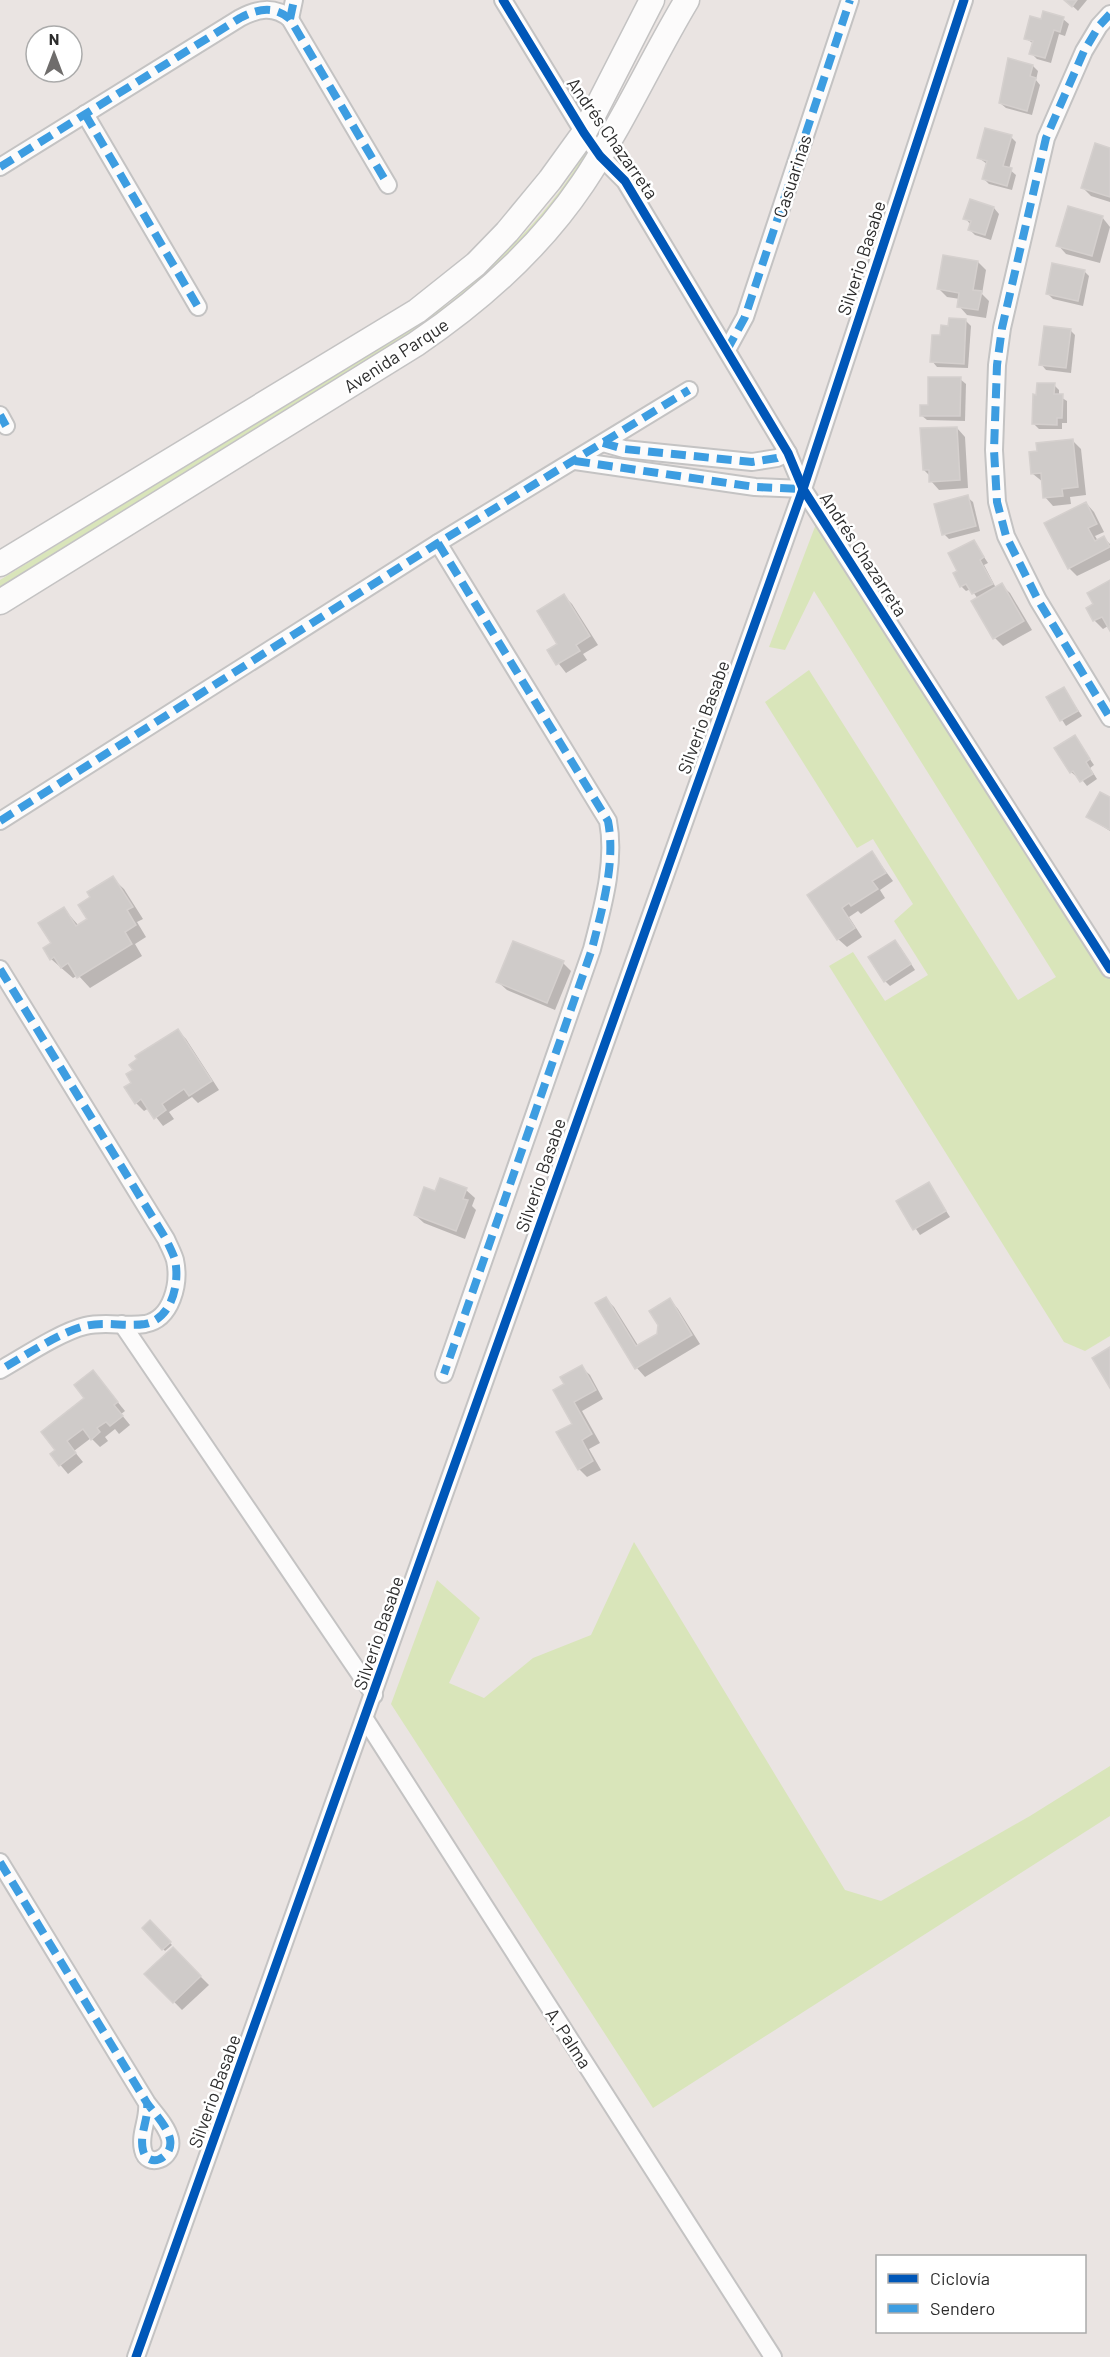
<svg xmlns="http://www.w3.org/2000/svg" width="1110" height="2357" font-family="Barlow,sans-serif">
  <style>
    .green { fill: #d9e5ba }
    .shadow { fill: #0003 }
    .building { fill: #cfcbc9; stroke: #d5d0ce; stroke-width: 1.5 }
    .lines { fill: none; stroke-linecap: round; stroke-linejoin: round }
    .street-casing { stroke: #c4c3c3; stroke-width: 20 }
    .secondary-casing { stroke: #c4c3c3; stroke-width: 27 }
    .street { stroke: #fcfbfb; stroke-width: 16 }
    .secondary { stroke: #fcfbfb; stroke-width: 24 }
    .quiet { stroke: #3d9de1; stroke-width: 8; stroke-dasharray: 15 8; stroke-linecap: butt }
    .cycleway-casing { stroke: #fff; stroke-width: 13 }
    .cycleway { stroke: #0057b8; stroke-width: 9 }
    .labels { text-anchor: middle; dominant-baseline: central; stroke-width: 5; stroke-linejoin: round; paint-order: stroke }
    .street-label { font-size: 18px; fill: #2d2d2d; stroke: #fff }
  </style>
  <rect width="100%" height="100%" fill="#eae4e2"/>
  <!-- green -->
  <g class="green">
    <path d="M586,151L590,157L527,239L451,309L0,588V580L448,304C501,260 551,212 586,151Z"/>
    <polygon points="821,511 1110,968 1110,1336 1085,1351 1064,1342 829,966 853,952 885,1001 928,975 894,921 913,904 873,839 857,848 765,702 809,670 1018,1000 1056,977 814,591 785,650 769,647"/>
    <polygon points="634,1542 845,1890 881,1901 1030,1816 1110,1766 1110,1816 653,2108 391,1704 437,1580 480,1618 449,1683 484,1698 533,1658 591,1635"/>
  </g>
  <!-- shadow -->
  <g class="shadow">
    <polygon points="1066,0 1087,0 1078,11"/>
    <polygon points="1063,19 1069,24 1065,36 1059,34 1051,63 1037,59 1031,53 1034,44 1025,38 1042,21"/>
    <polygon points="1009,60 1033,66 1038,71 1036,80 1040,85 1032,115 1006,108 1000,103"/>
    <polygon points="1011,137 1016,142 1009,169 1016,175 1012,190 989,184 983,178 987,164 979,158"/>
    <polygon points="1110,149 1110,202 1091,196 1082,187"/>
    <polygon points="971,201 994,208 999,214 991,240 975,235 970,230 971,225 965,218"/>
    <polygon points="1102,217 1110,227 1100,263 1066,254 1058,245"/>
    <polygon points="978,262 986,270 982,294 989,301 986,318 967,315 959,306 960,299 947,297 939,289"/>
    <polygon points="1084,271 1089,276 1083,306 1053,299 1048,294"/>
    <polygon points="965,320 971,326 968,368 937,367 932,361 941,336 950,327"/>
    <polygon points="1070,330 1075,335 1071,373 1046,370 1041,364"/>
    <polygon points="960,379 966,384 965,421 927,420 921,415"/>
    <polygon points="1054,385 1059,390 1059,396 1067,401 1067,423 1062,423 1062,429 1039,429 1033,423 1038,396"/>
    <polygon points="957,428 965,437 968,488 939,490 931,481 930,476 924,470"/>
    <polygon points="1072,440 1081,449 1086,495 1070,497 1071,504 1053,506 1045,497 1043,482 1033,474"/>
    <polygon points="967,497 973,502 980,531 949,539 944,534"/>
    <polygon points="1086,503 1094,512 1104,532 1095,536 1098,541 1104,538 1110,544 1110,560 1077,576 1069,568"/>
    <polygon points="974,542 988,563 984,565 996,588 1001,585 1010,593 1032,630 1003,646 995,638 973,602 978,599 971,589 966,591 961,586 959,571"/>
    <polygon points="1110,582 1110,629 1108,626 1103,629 1094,620 1095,605"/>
    <polygon points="564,596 572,604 598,645 583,654 587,660 566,673 549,651 559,644"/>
    <polygon points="1064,689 1082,716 1066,726 1048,698"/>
    <polygon points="1075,737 1094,765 1090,768 1097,779 1087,786 1079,776 1077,777 1071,772 1056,748"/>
    <polygon points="1110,799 1110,831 1088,817"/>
    <polygon points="872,853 893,881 880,890 885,898 861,914 858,911 849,917 862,937 847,947 838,939 809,895"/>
    <polygon points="112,878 124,889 143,919 137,922 146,937 135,944 142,956 90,988 78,975 73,978 51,959 53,944 64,909 79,926 89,919 92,898"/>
    <polygon points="900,947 915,970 890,986 885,981"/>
    <polygon points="563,963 571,971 555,1010 507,990 498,982"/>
    <polygon points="178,1031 186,1039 219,1090 198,1103 192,1097 169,1112 174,1119 163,1126 149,1108 144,1111 136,1103 133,1083"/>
    <polygon points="929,1184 950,1217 920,1235 898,1202"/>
    <polygon points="466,1190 475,1198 472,1206 476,1210 465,1239 424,1223 415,1215 436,1193"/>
    <polygon points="606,1299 614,1307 639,1347 658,1335 670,1300 678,1309 700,1344 645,1377 637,1368 598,1303"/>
    <polygon points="581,1367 590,1375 603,1399 582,1411 600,1443 589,1449 601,1470 587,1477 579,1469 574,1424 566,1384"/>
    <polygon points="93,1372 125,1411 121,1414 130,1425 119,1434 115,1429 105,1437 108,1441 100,1447 91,1438 74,1451 83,1462 68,1474 52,1455 57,1450 86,1398"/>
    <polygon points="150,1922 172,1945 165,1951 144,1928"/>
    <polygon points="173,1949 209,1985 182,2010 147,1974"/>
  </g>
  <!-- building -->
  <g class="building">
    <polygon points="1064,0 1077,0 1072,7"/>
    <polygon points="1043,11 1064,17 1060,32 1054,30 1045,58 1029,54 1033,41 1024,39 1030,16 1041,19"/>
    <polygon points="1008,58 1033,65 1030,76 1036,78 1027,111 999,103"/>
    <polygon points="985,128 1012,135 1003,166 1012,168 1007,186 982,179 987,161 977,158"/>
    <polygon points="1095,143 1110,148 1110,197 1081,188"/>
    <polygon points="970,199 994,207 985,235 968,230 971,221 963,219"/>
    <polygon points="1068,206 1103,216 1092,256 1056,246"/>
    <polygon points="943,255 978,261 973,290 982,291 978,310 957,307 959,293 937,289"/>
    <polygon points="1052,263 1085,270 1078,301 1046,294"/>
    <polygon points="949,318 966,319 964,364 930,362 932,335 940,335 941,325 948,326"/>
    <polygon points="1044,326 1071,329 1066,368 1039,365"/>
    <polygon points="928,377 961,377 960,416 920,416 920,405 928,405"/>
    <polygon points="1037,383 1055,383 1054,394 1063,394 1062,418 1057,418 1057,425 1032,424 1033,394 1036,395"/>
    <polygon points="957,427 960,480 929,482 929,470 923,470 920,428"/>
    <polygon points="1073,439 1078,487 1062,489 1063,496 1043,498 1041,473 1031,474 1029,452 1037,451 1036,443"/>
    <polygon points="968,495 976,526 942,535 934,504"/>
    <polygon points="1086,502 1097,524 1088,528 1095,541 1104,536 1110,547 1068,569 1044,523"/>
    <polygon points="974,540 984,557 980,560 993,584 972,594 966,584 960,587 953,573 957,571 948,553"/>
    <polygon points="1110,580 1110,631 1102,617 1093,621 1086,608 1093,604 1087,593"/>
    <polygon points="1002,583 1024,621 993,639 971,601"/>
    <polygon points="564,594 590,636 576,645 580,651 556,665 547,650 557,644 537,611"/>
    <polygon points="1064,687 1078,711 1060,721 1046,697"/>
    <polygon points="1075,735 1090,759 1086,762 1093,774 1080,782 1073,771 1070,773 1054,748"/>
    <polygon points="1100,792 1110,797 1110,830 1086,817"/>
    <polygon points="872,851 886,873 872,881 878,889 851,906 849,903 842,908 855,928 837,940 807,895"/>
    <polygon points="113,876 133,907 127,910 136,925 125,932 132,944 77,978 68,963 61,968 54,957 50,960 43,948 51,943 38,923 64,907 76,926 87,919 78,905 90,897 87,892"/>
    <polygon points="895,940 911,964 884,982 868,957"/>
    <polygon points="513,941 564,961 547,1003 496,982"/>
    <polygon points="178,1029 212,1081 189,1096 184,1089 162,1104 166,1110 154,1119 141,1099 135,1104 124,1087 131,1083 126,1074 133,1070 129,1065 137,1059 135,1056"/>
    <polygon points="440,1178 467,1188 463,1199 468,1200 456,1231 414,1215 424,1187 435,1191"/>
    <polygon points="929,1182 946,1211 913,1230 896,1201"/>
    <polygon points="606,1297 636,1346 657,1334 658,1325 649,1311 670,1298 692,1335 635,1369 595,1303"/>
    <polygon points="1110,1347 1110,1388 1092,1358"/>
    <polygon points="582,1365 596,1390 574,1402 592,1434 582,1440 593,1461 578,1470 556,1432 572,1424 553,1390 564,1384 560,1377"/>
    <polygon points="93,1370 118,1402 114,1405 123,1416 110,1426 106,1422 97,1428 100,1432 91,1440 83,1429 67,1441 76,1453 59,1466 50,1454 55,1450 41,1432 84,1398 74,1385"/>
    <polygon points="150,1920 171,1942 162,1950 142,1928"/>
    <polygon points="173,1947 201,1976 173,2003 144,1974"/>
  </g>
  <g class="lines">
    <defs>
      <g id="street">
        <polyline points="503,0 584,133 600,156 625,181 788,453 803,489 1110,969"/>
        <polyline points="1110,14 1099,26 1084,51 1046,138 1002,328 997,365 994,450 997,502 1006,536 1038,600 1110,718"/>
        <polyline points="290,19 294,0"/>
        <polyline points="85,114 198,307"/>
        <path d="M0,167L240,18C257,9 274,5 290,19L388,185"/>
        <polyline points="727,350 745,317 850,0"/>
        <polyline points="0,415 6,426"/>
        <polyline points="603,443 624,449 752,462 777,458 788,453"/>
        <polyline points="575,461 755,487 803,489"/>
        <path d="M438,543L608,821C616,863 602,909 592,949L444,1374"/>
        <polyline points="0,821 438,543 689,390"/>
        <path d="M0,969L166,1239C169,1246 173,1253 175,1260C180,1283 172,1319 145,1324C125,1327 105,1321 85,1326C60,1332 23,1357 0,1370"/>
        <polyline points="122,1324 374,1695"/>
        <polyline points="365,1719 773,2357"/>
        <path d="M0,1862L147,2103C155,2114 167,2126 170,2139C174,2159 147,2169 143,2150C139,2134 149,2119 147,2103"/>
        <polyline points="136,2357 803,489 964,0"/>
      </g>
      <g id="secondary">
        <polyline points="0,564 417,311 476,264 507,232 550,180 584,133 652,0"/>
        <path d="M0,602L416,344C481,300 540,247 583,183C622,125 651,60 687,0"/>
      </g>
    </defs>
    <!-- street casing -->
    <use href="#street" class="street-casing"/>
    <!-- secondary casing -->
    <use href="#secondary" class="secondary-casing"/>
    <!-- street -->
    <use href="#street" class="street"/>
    <!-- secondary -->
    <use href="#secondary" class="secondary"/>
    <!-- quiet -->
    <g class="quiet">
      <polyline points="1110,14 1099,26 1084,51 1046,138 1002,328 997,365 994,450 997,502 1006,536 1038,600 1110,718"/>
      <polyline points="290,19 294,0"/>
      <polyline points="85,114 198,307"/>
      <path d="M0,167L240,18C257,9 274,5 290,19L388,185"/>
      <polyline points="727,350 745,317 850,0"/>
      <polyline points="0,415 6,426"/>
      <polyline points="603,443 624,449 752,462 777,458 788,453"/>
      <polyline points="575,461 755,487 803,489"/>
      <path d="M438,543L608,821C616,863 602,909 592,949L444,1374"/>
      <polyline points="0,821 438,543 689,390"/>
      <path d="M0,969L166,1239C169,1246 173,1253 175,1260C180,1283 172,1319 145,1324C125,1327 105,1321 85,1326C60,1332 23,1357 0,1370"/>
      <path d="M0,1862L147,2103C155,2114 167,2126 170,2139C174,2159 147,2169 143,2150C139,2134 149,2119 147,2103"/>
    </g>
    <defs>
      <g id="cycleway">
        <polyline points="503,0 584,133 600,156 625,181 788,453 803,489 1110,969"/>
        <polyline points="136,2357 803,489 964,0"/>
      </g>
    </defs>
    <!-- cycleway casing -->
    <use href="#cycleway" class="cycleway-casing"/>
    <!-- cycleway -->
    <use href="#cycleway" class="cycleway"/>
  </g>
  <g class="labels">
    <!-- street labels -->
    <g class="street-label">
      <text transform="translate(613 138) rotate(55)">Andrés Chazarreta</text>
      <text transform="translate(792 176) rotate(-72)">Casuarinas</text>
      <text transform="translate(861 258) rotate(-72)">Silverio Basabe</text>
      <text transform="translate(396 355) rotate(-33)">Avenida Parque</text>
      <text transform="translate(864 554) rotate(57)">Andrés Chazarreta</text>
      <text transform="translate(703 717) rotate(-70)">Silverio Basabe</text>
      <text transform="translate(540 1175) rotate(-71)">Silverio Basabe</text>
      <text transform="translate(378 1633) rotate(-71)">Silverio Basabe</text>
      <text transform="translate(569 2038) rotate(57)">A. Palma</text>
      <text transform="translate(214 2091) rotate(-70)">Silverio Basabe</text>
    </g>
  </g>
  <!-- legend -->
  <rect x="876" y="2255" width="210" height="78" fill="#ffffff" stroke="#ababab" stroke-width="1.5"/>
  <rect x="888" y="2274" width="30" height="9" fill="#0057b8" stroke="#ababab" stroke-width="1.5"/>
  <text x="930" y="2285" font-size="18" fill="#2d2d2d">Ciclovía</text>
  <rect x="888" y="2304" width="30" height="9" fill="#3d9de1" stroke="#ababab" stroke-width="1.5"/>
  <text x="930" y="2315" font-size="18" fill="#2d2d2d">Sendero</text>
  <!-- north arrow -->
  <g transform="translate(54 54)"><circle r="28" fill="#ffffff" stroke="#ababab" stroke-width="1.5"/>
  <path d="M0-4.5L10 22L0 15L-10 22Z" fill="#6f6d6c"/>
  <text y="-9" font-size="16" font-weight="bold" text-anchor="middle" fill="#2d2d2d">N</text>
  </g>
</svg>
